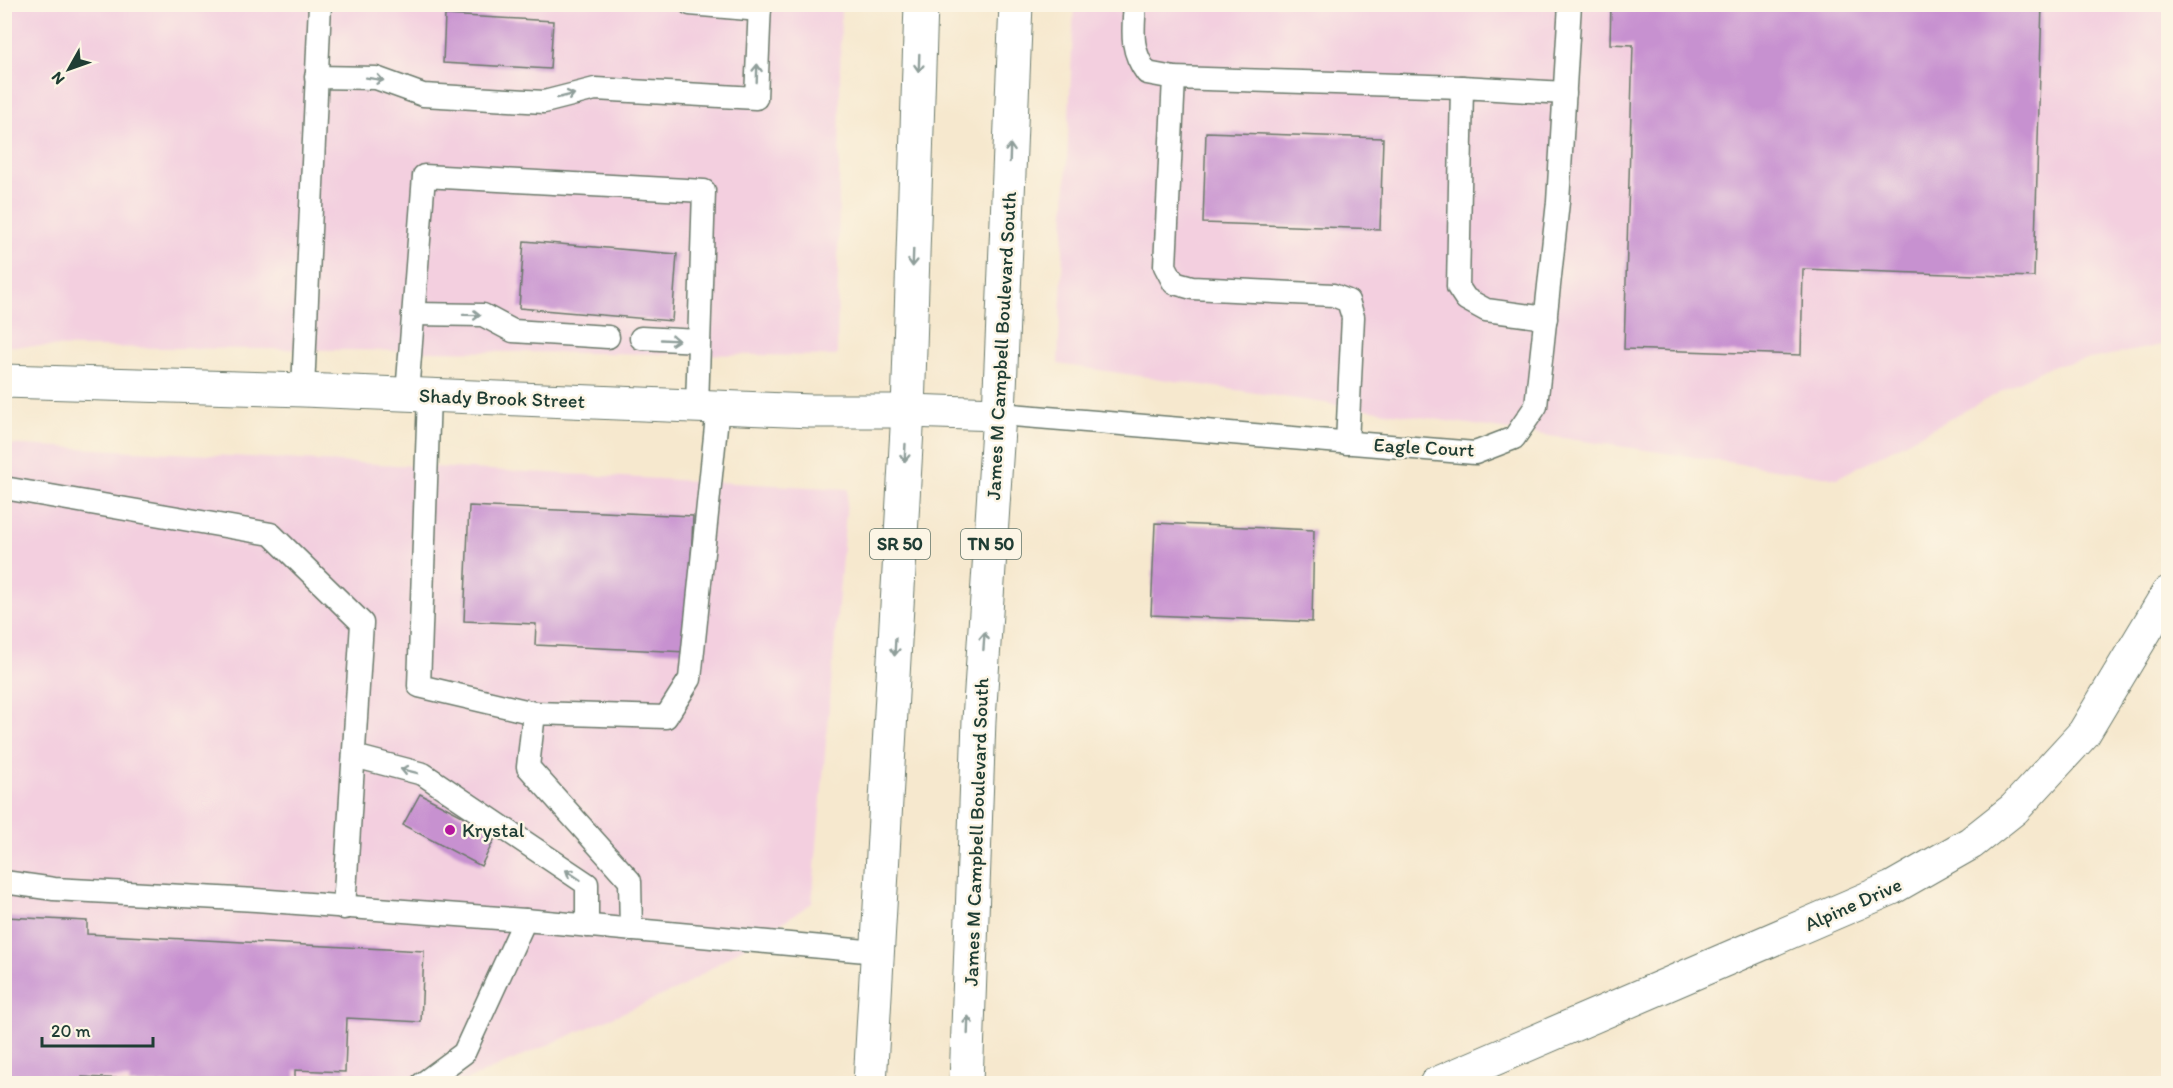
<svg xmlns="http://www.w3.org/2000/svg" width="2173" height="1088" font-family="Itim,sans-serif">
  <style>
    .built { fill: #f3cfdf }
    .building { fill: #c791d0 }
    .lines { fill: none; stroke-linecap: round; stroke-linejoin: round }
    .lane-casing { stroke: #6a796a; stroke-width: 25 }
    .street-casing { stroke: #6a796a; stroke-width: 35 }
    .primary-casing { stroke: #6a796a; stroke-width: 35 }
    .lane { stroke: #fff; stroke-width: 22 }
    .street { stroke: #fff; stroke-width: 33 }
    .primary { stroke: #fff; stroke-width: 33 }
    .oneway { stroke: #8f9e9a }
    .poi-dot { fill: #b5179e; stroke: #fcf5e5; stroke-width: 2 }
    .labels { text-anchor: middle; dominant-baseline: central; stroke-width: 5; stroke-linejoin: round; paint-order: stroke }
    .shield { fill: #fcf5e5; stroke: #617469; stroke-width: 1.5 }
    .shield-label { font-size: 18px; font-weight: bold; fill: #1f3d34 }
    .street-label { font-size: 20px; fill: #1f3d34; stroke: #fcf5e5 }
    .poi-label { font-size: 20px; fill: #1f3d34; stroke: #fcf5e5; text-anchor: start }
  </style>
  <rect width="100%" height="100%" fill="#fcf5e5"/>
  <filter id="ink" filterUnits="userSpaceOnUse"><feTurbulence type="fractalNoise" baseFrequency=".0167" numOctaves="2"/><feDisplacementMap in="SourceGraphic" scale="12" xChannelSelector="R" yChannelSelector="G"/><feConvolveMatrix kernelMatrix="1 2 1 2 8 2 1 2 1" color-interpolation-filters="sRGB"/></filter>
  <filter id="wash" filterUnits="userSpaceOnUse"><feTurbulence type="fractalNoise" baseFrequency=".008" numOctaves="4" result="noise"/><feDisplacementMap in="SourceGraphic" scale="24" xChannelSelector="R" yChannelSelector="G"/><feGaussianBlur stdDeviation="1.35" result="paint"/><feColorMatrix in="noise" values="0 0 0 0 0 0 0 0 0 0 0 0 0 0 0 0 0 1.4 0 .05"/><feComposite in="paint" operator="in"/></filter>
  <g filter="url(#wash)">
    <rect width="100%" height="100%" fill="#f6e8ce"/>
    <!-- built -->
    <g class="built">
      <polygon points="5,5 841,5 837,356 5,346"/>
      <polygon points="1074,5 2168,5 2168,344 2048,367 1837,478 1058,364"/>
      <polygon points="4,444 848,489 812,903 682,987 460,1083 5,1083"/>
    </g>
    <g id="blocks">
      <!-- building -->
      <g class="building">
        <polygon points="1611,4 2042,4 2034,277 1803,269 1801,355 1624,349 1633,45 1610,44"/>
        <polygon points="445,15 553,21 550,69 443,63"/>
        <polygon points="1206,132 1383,138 1380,229 1203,223"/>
        <polygon points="524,241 677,254 672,321 519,308"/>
        <polygon points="469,506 693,516 687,652 535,645 536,624 464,621"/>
        <polygon points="1155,523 1314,530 1312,622 1151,615"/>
        <polygon points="420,794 497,834 481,866 403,825"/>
        <polygon points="5,917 87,921 87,934 424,951 421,1022 347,1018 345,1072 295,1070 295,1084 129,1084 130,1079 82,1077 82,1084 5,1084"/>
      </g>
    </g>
  </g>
  <g filter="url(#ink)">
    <use href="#blocks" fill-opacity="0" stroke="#6a796a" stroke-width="1.5"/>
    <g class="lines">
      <defs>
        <g id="lane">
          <polyline points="690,4 760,10"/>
          <path d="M1135,4C1133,32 1130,50 1147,73L1174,78L1165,266L1174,283L1192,288L1333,295L1348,301L1353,317L1347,443"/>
          <polyline points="316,77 376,78 423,95 544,102 595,89 756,98 760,4"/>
          <polyline points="1174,78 1462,87"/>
          <polyline points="413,314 483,315 513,331 608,337"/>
          <polyline points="1546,318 1486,310 1466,299 1458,287 1462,87 1565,93"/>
          <polyline points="641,338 699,341"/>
          <polyline points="303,390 320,4"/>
          <polyline points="407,394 424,176 704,191 697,406"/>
          <polyline points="429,395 419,686 534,713"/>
          <polyline points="999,414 1475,453 1514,438 1536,406 1558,202 1570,4"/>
          <polyline points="4,488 271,534 362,623 344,908"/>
          <polyline points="354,756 423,774 587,884 587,926"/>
          <polyline points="4,882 54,889 256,900 525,920"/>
          <polyline points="631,930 630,881 528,767 534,713 666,717 690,679 718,407"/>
          <polyline points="422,1084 464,1053 525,920 877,952"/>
        </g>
        <g id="street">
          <polyline points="4,381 303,390 811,411 908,411 999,414"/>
          <polyline points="1436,1084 1892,888 1971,843 2014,809 2084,733 2168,593"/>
        </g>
        <g id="primary">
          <polyline points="870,1084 908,411 921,4"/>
          <polyline points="966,1084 979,720 999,414 1016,4"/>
        </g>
      </defs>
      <!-- lane casing -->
      <use href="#lane" class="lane-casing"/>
      <!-- street casing -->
      <use href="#street" class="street-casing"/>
      <!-- primary casing -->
      <use href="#primary" class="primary-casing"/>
      <!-- lane -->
      <use href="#lane" class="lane"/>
      <!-- street -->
      <use href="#street" class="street"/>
      <!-- primary -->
      <use href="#primary" class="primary"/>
    </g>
    <!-- one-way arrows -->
    <defs><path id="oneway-shaft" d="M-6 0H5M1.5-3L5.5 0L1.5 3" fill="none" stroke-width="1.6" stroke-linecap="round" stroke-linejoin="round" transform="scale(1.5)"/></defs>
    <g class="oneway">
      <use href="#oneway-shaft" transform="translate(919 63) rotate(92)"/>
      <use href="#oneway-shaft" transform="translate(757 73) rotate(-88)"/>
      <use href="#oneway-shaft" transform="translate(375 79) rotate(9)"/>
      <use href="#oneway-shaft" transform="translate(566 96) rotate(-14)"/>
      <use href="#oneway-shaft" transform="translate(1010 153) rotate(-88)"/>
      <use href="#oneway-shaft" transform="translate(913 258) rotate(92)"/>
      <use href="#oneway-shaft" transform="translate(472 315) rotate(1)"/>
      <use href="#oneway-shaft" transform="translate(670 340) rotate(3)"/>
      <use href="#oneway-shaft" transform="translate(905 453) rotate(93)"/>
      <use href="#oneway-shaft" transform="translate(984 641) rotate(-86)"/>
      <use href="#oneway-shaft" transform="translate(895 647) rotate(93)"/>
      <use href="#oneway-shaft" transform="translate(409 771) rotate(-166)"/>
      <use href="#oneway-shaft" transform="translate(573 875) rotate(-146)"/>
      <use href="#oneway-shaft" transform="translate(968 1025) rotate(-88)"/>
    </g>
  </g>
  <!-- markers -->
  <circle class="poi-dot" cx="450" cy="830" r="6"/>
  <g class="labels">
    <!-- shield labels -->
    <g class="shield">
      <rect x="870" y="529" width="60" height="30" rx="4.5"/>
      <rect x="961" y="529" width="60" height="30" rx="4.5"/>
    </g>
    <g class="shield-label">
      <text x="900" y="544">SR 50</text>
      <text x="991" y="544">TN 50</text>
    </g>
    <!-- street labels -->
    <g class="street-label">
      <text transform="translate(1001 346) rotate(-87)">James M Campbell Boulevard South</text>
      <text transform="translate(502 398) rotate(2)">Shady Brook Street</text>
      <text transform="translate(1424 447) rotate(3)">Eagle Court</text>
      <text transform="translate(976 832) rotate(-88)">James M Campbell Boulevard South</text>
      <text transform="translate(1853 904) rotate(-24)">Alpine Drive</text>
    </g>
    <!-- poi labels -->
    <g class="poi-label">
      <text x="462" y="830">Krystal</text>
    </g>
  </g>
  <!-- margin -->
  <rect width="2173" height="1088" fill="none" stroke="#fcf5e5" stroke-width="24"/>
  <!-- north arrow -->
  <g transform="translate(69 69) rotate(230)" stroke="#fcf5e5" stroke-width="4.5" paint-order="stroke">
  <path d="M0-4.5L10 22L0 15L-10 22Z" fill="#1f3d34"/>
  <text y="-9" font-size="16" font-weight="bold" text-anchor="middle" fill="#1f3d34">N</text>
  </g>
  <!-- scale -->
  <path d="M42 1037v9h111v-9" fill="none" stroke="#1f3d34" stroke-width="3"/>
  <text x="51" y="1037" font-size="18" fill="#1f3d34" stroke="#fcf5e5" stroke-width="4.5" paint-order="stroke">20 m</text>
</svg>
